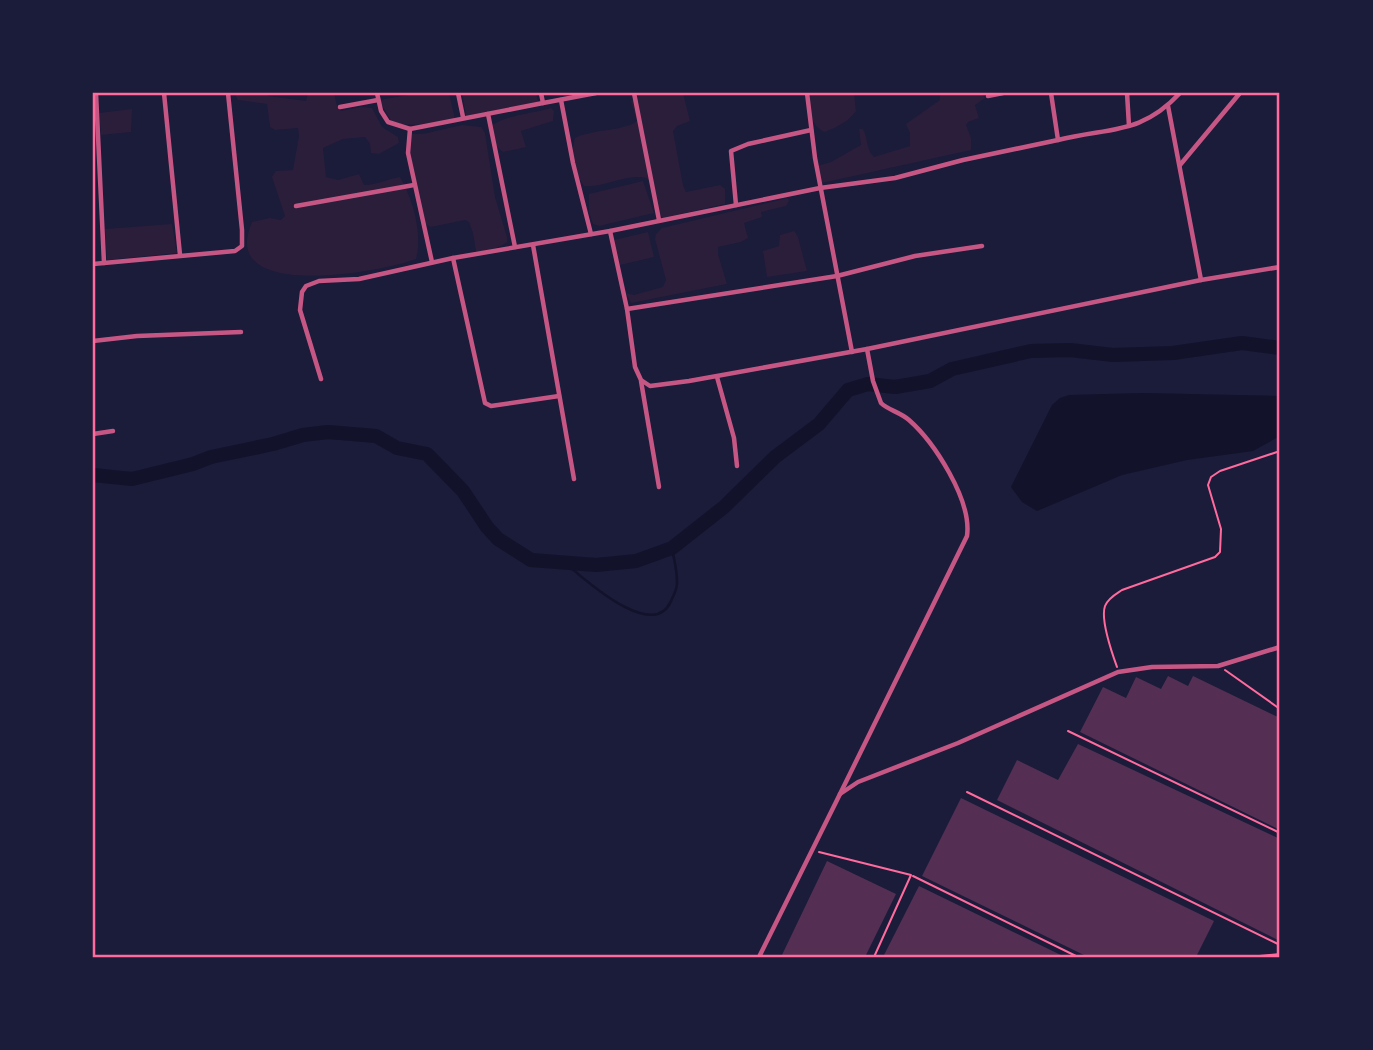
<svg xmlns="http://www.w3.org/2000/svg" width="1373" height="1050" font-family="Helvetica,sans-serif">
  <style>
    .green { fill: #2a1e3b }
    .water { fill: #12122b }
    .lines { fill: none; stroke-linecap: round; stroke-linejoin: round }
    .stream { stroke: #12122b; stroke-width: 2.5 }
    .river { stroke: #12122b; stroke-width: 14 }
    .building { fill: #542f53 }
    .path { stroke: #ff6b9d; stroke-width: 2 }
    .minor { stroke: #c65784; stroke-width: 4.5 }
    .neatline { fill: none; stroke: #ff6b9d; stroke-width: 2.5 }
  </style>
  <rect width="100%" height="100%" fill="#1b1b3a"/>
  <!-- green -->
  <g class="green">
    <path d="M234,93H268V96L306,101L308,93H334L337,106L341,111L361,107L372,108L382,127L398,137L399,143L379,154L371,153L370,144L365,137L343,139L323,148L326,177L338,180L359,174L364,185C377,185 387,179 400,177C413,199 423,234 416,259C382,272 216,303 252,222L270,218L281,220L285,216L272,177L276,171L293,170L299,136L298,128L275,130L270,127L267,104L238,100Z"/>
    <polygon points="420,93 449,93 455,119 424,125 393,124 379,100"/>
    <polygon points="462,93 536,93 538,102 466,116"/>
    <path d="M640,93H683L690,121L677,126L673,131L683,185L686,192L720,185L725,189V204L663,218C652,208 655,191 647,178C625,173 606,188 584,186C574,172 570,154 575,138C592,129 626,131 637,121L631,101Z"/>
    <path d="M809,93H854L856,111C848,122 837,127 825,132C809,126 810,108 809,93Z"/>
    <path d="M940,93H982L985,98L975,105L979,118L968,122L966,125L971,138V150L822,183L817,166L831,162L861,145L859,129H863C868,138 866,150 874,157L910,146V133L906,124L940,100Z"/>
    <path d="M551,108L554,111L553,121L521,131L526,147L503,152L494,144L490,127C507,114 532,114 551,108Z"/>
    <polygon points="132,109 131,132 101,135 99,113"/>
    <path d="M462,125L481,127L485,133L495,197L507,237V242C499,248 486,252 476,251L473,233L469,222L465,220L431,227L425,224L408,147L412,134H423Z"/>
    <polygon points="643,181 654,213 599,226 593,224 589,212 589,194"/>
    <polygon points="788,198 789,201 786,206 761,212 762,217 744,223 748,238 741,242 718,247 718,254 727,284 631,303 626,293 634,295 663,287 666,280 655,239 656,234 662,228"/>
    <polygon points="172,224 177,253 107,260 105,229"/>
    <polygon points="794,231 798,237 807,271 767,277 763,251 779,246 780,235"/>
    <polygon points="648,232 654,257 620,265 614,240"/>
  </g>
  <!-- water -->
  <polygon class="water" points="1143,393 1278,396 1280,398 1280,436 1253,451 1187,460 1122,475 1037,511 1022,502 1011,487 1052,405 1060,398 1069,395"/>
  <g class="lines">
    <!-- stream -->
    <path class="stream" d="M571,568C589,583 654,641 671,601C674,595 678,587 677,581C677,570 674,559 672,548"/>
    <!-- river -->
    <polyline class="river" points="93,475 132,479 193,464 211,457 273,444 303,435 328,432 376,436 397,448 427,454 463,491 487,527 498,539 531,560 596,565 636,561 672,548 724,507 775,457 819,424 848,390 868,384 895,387 930,381 952,369 1031,351 1070,350 1113,355 1173,353 1242,343 1280,348"/>
  </g>
  <!-- building -->
  <g class="building">
    <polygon points="1168,676 1188,686 1193,676 1280,718 1280,830 1080,732 1103,687 1126,698 1136,677 1161,689"/>
    <polygon points="1078,744 1280,839 1280,941 997,800 1017,760 1058,780"/>
    <polygon points="961,798 1214,921 1196,957 1088,957 922,876"/>
    <polygon points="827,861 896,894 865,957 781,957"/>
    <polygon points="919,886 1065,957 883,957"/>
  </g>
  <g class="lines">
    <!-- path -->
    <g class="path">
      <path d="M1117,667C1112,653 1100,620 1105,606C1108,598 1116,594 1122,590L1215,557L1220,552L1221,529L1208,485L1211,477L1220,471L1280,451"/>
      <polyline points="1225,670 1280,709"/>
      <polyline points="1068,731 1280,833"/>
      <polyline points="967,792 1280,945"/>
      <polyline points="819,852 911,875 874,957"/>
      <polyline points="913,876 1078,957"/>
      <polyline points="1249,957 1280,954"/>
    </g>
    <!-- minor -->
    <g class="minor">
      <polyline points="164,93 180,255"/>
      <polyline points="377,93 381,111 388,122 410,129 543,103 541,93"/>
      <polyline points="458,93 463,117"/>
      <polyline points="634,93 659,220"/>
      <polyline points="807,93 815,158 852,352"/>
      <polyline points="1127,93 1129,126"/>
      <polyline points="988,96 1003,93"/>
      <polyline points="561,100 573,163 591,234"/>
      <polyline points="543,103 596,93"/>
      <polyline points="1168,106 1201,280"/>
      <polyline points="340,107 378,100"/>
      <polyline points="488,114 515,247"/>
      <polyline points="410,129 408,153 432,262"/>
      <path d="M1058,140C1110,127 1141,135 1180,93"/>
      <polyline points="1180,165 1240,93"/>
      <polyline points="736,205 731,151 748,144 811,130"/>
      <polyline points="296,206 414,185"/>
      <path d="M610,231L627,309L635,367L641,380L650,386L689,381L867,349L873,381L881,403C888,410 900,412 909,420C934,442 972,500 967,536L840,794"/>
      <polyline points="533,245 574,479"/>
      <polyline points="453,258 485,403 491,406 559,396"/>
      <polyline points="104,263 235,251 242,246 242,230 228,93"/>
      <polyline points="93,264 104,263 96,93"/>
      <polyline points="627,309 837,276 915,256 982,246"/>
      <polyline points="93,341 137,336 241,332"/>
      <polyline points="867,349 1201,280 1280,267"/>
      <polyline points="717,377 734,438 737,466"/>
      <polyline points="321,379 300,310 302,292 306,286 319,281 359,279 453,258 610,231 820,188 895,178 963,160 1058,140 1051,93"/>
      <polyline points="641,381 659,487"/>
      <polyline points="93,434 113,431"/>
      <polyline points="759,957 840,794 858,782 958,743 1118,672 1152,667 1218,666 1280,647"/>
    </g>
  </g>
  <!-- border -->
  <rect width="1373" height="1050" fill="none" stroke="#1b1b3a" stroke-width="189"/>
  <rect x="94" y="94" width="1184" height="862" class="neatline"/>
</svg>
